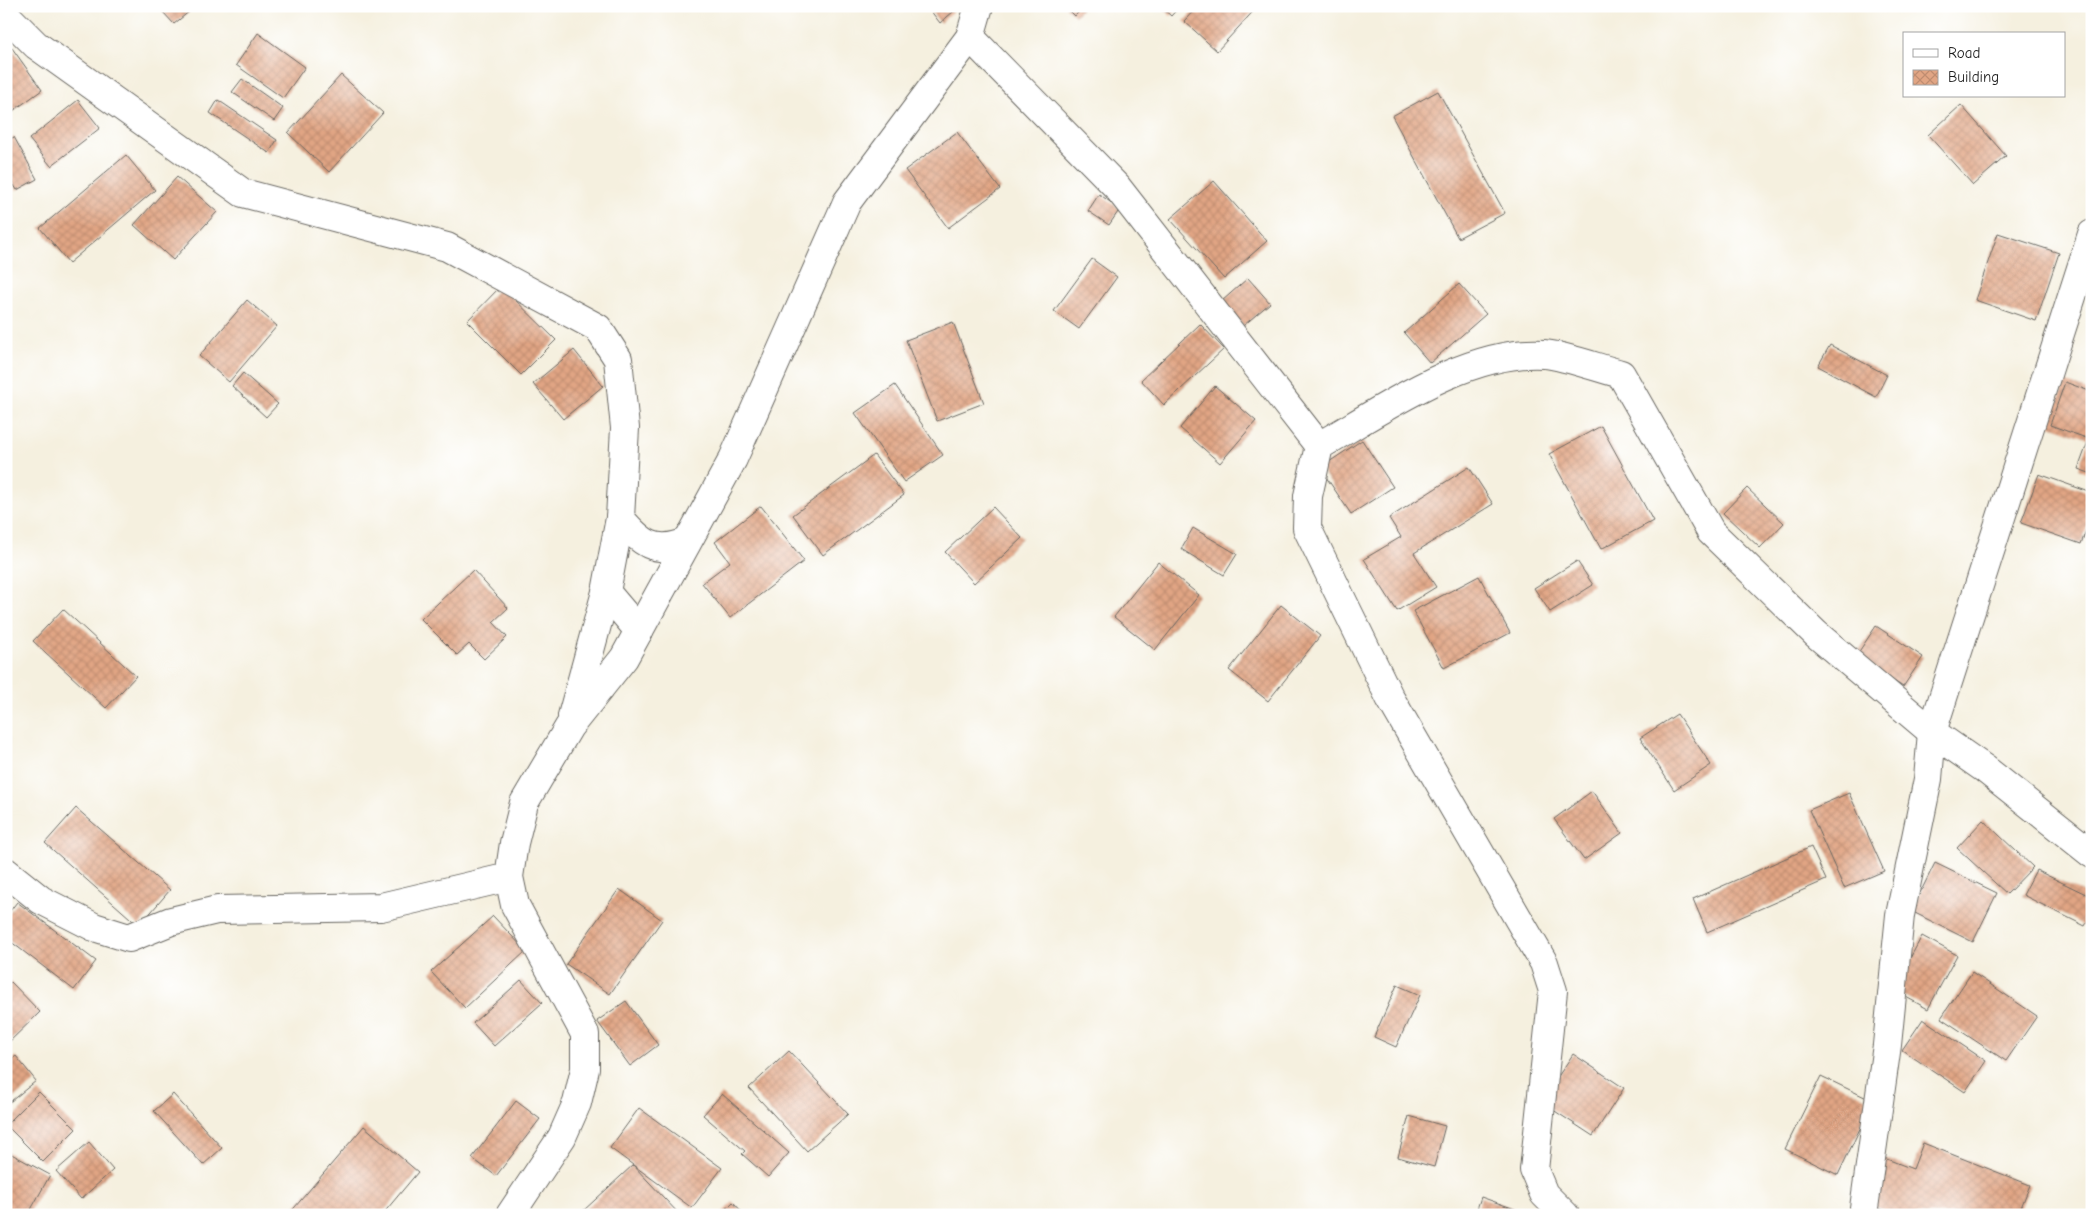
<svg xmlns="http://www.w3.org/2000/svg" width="2098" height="1221" font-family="'Comic Neue',sans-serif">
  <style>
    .building { fill: url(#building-cross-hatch) }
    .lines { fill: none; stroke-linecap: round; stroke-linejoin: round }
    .minor-casing { stroke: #686660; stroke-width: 30 }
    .minor { stroke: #fff; stroke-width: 28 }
  </style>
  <defs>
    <pattern id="building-cross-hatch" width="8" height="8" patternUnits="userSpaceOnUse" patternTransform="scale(1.25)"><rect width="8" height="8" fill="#e1a584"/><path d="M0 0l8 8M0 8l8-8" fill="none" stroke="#c08d71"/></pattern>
  </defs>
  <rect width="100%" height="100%" fill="#fff"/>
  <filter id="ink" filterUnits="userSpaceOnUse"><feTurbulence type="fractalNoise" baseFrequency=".02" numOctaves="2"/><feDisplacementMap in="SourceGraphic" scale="10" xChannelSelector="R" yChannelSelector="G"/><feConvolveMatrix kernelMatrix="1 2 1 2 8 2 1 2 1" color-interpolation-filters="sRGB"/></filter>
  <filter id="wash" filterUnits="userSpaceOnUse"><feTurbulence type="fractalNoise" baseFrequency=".0096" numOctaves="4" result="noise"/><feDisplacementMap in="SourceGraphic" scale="20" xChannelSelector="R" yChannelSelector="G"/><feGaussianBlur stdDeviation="1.12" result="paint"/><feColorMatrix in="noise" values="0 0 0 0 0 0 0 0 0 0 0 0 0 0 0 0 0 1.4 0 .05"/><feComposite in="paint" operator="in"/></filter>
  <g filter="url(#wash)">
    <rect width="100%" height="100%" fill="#f5f0df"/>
    <g id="blocks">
      <!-- building -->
      <g class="building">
        <polygon points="168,6 196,6 174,24 162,11"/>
        <polygon points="927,6 960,6 940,23"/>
        <polygon points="1065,6 1084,6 1075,16"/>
        <polygon points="1160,6 1180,6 1171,16"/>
        <polygon points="1198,6 1258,6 1217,51 1184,21"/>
        <polygon points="258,33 305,67 283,98 236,65"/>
        <polygon points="12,48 42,90 6,116 6,52"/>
        <polygon points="341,75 383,113 329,172 288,133"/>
        <polygon points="242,79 283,108 274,121 232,92"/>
        <polygon points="1438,91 1505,213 1458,238 1392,116"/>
        <polygon points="78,100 100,128 51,166 29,139"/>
        <polygon points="218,100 277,140 269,153 210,113"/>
        <polygon points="1961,105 2006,156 1973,185 1928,135"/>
        <polygon points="957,132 1000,189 948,228 905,170"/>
        <polygon points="14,137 37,179 17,190 6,172 6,141"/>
        <polygon points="126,155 155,190 69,263 40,228"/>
        <polygon points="177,177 217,212 173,260 134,225"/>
        <polygon points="1214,181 1267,241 1224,279 1170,219"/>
        <polygon points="1099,194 1120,209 1109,225 1088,211"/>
        <polygon points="1998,233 2059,253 2036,321 1975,300"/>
        <polygon points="1092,259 1117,277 1079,329 1054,311"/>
        <polygon points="1248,278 1270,303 1243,326 1222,301"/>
        <polygon points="1459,284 1486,314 1430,363 1404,333"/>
        <polygon points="501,286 556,340 521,375 467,321"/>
        <polygon points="247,300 277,326 229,382 199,356"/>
        <polygon points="953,322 984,403 937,421 906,340"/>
        <polygon points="1200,324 1224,349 1164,405 1141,380"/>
        <polygon points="1830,345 1887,375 1876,397 1818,366"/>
        <polygon points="574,350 603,386 563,419 533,384"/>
        <polygon points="243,373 278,404 266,417 232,386"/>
        <polygon points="2065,382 2092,392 2092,474 2078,469 2089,439 2050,425"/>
        <polygon points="895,385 943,455 904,482 855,413"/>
        <polygon points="1215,386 1256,421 1220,463 1180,428"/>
        <polygon points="1601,426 1653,521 1601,549 1549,454"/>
        <polygon points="1362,440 1393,487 1351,514 1320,468"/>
        <polygon points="874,455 904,495 823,555 793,515"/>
        <polygon points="1469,467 1493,504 1414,553 1436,587 1397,611 1364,559 1401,537 1389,518"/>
        <polygon points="2039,474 2092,493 2092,514 2081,544 2021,523"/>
        <polygon points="1747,488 1784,523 1760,548 1723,513"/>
        <polygon points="761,506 804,561 730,618 702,583 730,562 715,542"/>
        <polygon points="993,507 1022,538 974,583 945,552"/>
        <polygon points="1193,528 1237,554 1224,575 1181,549"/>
        <polygon points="1577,561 1593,585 1550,612 1534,588"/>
        <polygon points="1158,562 1199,595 1155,650 1114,617"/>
        <polygon points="473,570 508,608 493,622 507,637 484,659 469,644 457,655 421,619"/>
        <polygon points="1479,576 1510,633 1444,668 1413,611"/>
        <polygon points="1281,605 1320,636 1268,701 1229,670"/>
        <polygon points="63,609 136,676 106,708 33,641"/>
        <polygon points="1876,626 1923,657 1903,687 1856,656"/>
        <polygon points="1677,714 1711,765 1674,790 1640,738"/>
        <polygon points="1592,791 1622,833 1584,860 1554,819"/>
        <polygon points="1849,793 1884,871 1844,888 1809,810"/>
        <polygon points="76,808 170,890 139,926 45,843"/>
        <polygon points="1983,820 2033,867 2007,894 1957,848"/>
        <polygon points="1811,847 1826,880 1707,932 1693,899"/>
        <polygon points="1935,863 1997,893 1973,942 1911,911"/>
        <polygon points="2036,870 2092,897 2092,913 2085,926 2023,895"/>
        <polygon points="619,889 662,920 610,994 566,964"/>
        <polygon points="17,902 96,961 74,990 6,938 6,916"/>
        <polygon points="493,916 526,951 465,1008 431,972"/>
        <polygon points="1922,936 1957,955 1928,1009 1893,990"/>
        <polygon points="1972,972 2037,1016 2006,1061 1941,1018"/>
        <polygon points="521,980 542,1003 494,1046 473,1023"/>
        <polygon points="11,982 40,1012 6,1045 6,986"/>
        <polygon points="1397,985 1420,995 1396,1047 1374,1037"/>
        <polygon points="626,1001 658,1045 630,1066 597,1021"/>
        <polygon points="1923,1019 1986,1061 1965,1092 1902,1050"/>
        <polygon points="789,1051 848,1114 807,1151 749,1088"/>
        <polygon points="1573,1054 1624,1088 1593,1136 1541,1102"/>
        <polygon points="16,1056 36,1081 6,1105 6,1064"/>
        <polygon points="1821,1076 1873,1101 1838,1175 1785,1149"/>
        <polygon points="39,1092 76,1129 43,1162 6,1125"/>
        <polygon points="173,1094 222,1148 203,1165 154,1111"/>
        <polygon points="722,1094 789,1153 768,1177 742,1154 745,1151 703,1115"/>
        <polygon points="516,1101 540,1119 496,1176 472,1158"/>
        <polygon points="639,1108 722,1168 692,1208 633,1165 680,1215 587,1215 583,1211 633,1165 610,1148"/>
        <polygon points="1409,1116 1445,1126 1434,1167 1398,1157"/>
        <polygon points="364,1126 418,1172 382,1215 290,1215 289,1214"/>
        <polygon points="89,1142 113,1170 81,1199 56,1171"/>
        <polygon points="1923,1143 2030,1185 2018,1215 1894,1215 1866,1203 1884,1158 1913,1169"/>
        <polygon points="6,1151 50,1175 28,1215 6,1215"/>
        <polygon points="1481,1197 1515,1209 1513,1215 1475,1215"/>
        <polygon points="733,1202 745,1215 720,1215"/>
      </g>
    </g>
  </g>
  <g filter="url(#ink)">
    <use href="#blocks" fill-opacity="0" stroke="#686660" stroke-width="1"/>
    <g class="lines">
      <defs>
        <g id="minor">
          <polyline points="6,15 36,45 243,193 447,247 598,328 618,359 625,428 620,518 606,592 572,716"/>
          <polyline points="970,37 1117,187 1319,446"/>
          <path d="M620,518C641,543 655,555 687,542"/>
          <polyline points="606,592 639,631"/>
          <polyline points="6,872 41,900 94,927 129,938 171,921 217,910 381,907 509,877"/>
          <polyline points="510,1215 562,1137 577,1103 585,1069 585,1034 515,905 509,877 514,843 524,803 569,727 624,658 733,459 847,202 970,37 979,6"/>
          <path d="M1565,1215L1544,1194L1534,1170L1553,991L1544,963L1390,698L1307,528L1308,496L1319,446C1382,410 1468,349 1544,354C1563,355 1601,369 1621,374L1711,532L1816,634L1932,732L1985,769L2092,854"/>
          <polyline points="1863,1215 1887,1045 1900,915 1928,779 1932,732 2092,234"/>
        </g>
      </defs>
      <!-- minor casing -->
      <use href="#minor" class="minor-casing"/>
      <!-- minor -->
      <use href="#minor" class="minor"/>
    </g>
  </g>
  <!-- margin -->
  <rect width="2098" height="1221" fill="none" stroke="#fff" stroke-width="25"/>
  <!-- legend -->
  <rect x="1903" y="32" width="162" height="65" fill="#ffffff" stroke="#a4a4a4"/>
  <rect x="1913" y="49" width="25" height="8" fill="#ffffff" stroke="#a4a4a4"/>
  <text x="1948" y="58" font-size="15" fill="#1c1c1c">Road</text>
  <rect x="1913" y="70" width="25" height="15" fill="url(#building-cross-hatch)" stroke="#a4a4a4"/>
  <text x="1948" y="82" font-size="15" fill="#1c1c1c">Building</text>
</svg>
